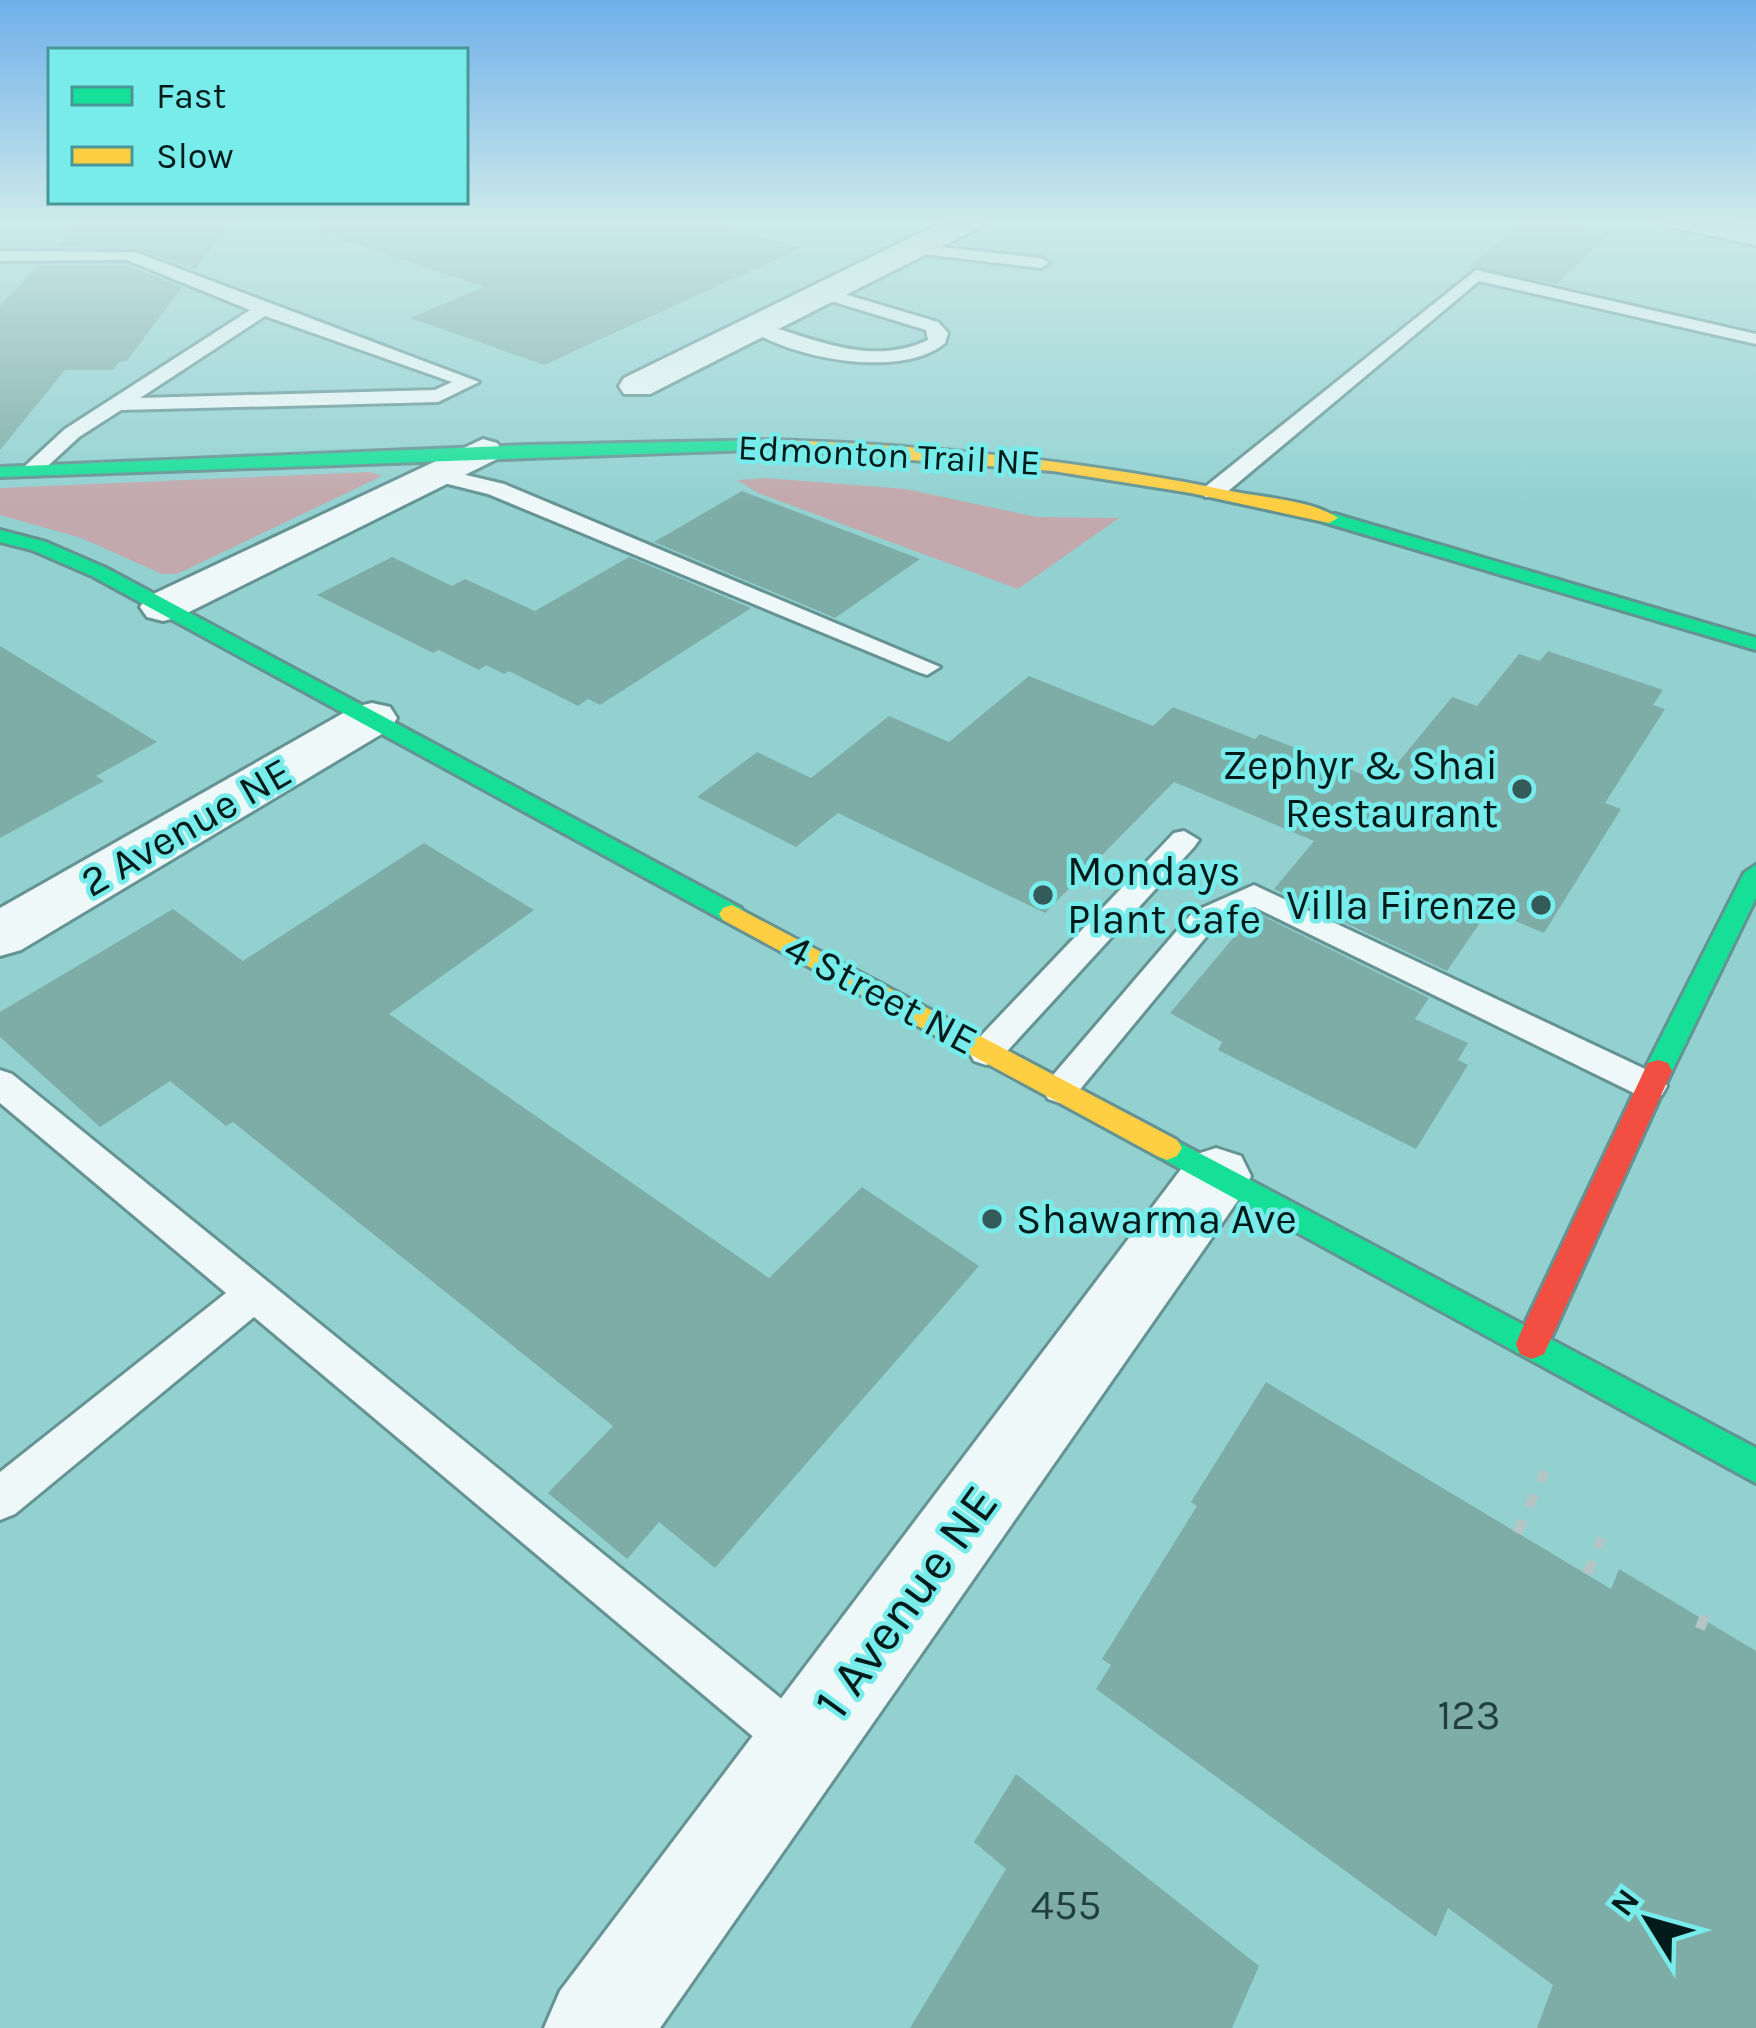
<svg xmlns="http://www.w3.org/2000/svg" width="1756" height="2028" font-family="Karla,sans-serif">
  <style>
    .green { fill: #c3a8ad }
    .building { fill: #7eada8 }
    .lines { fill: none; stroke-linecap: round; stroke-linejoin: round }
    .lane-casing { stroke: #659393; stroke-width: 6 }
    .street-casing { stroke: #659393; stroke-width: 6 }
    .fast-casing { stroke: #659393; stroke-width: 6 }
    .slow-casing { stroke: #659393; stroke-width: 6 }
    .jam-casing { stroke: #659393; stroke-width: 6 }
    .path { stroke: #b4c5c5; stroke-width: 10; stroke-dasharray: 14 14; stroke-linecap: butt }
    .lane { fill: #eff8f8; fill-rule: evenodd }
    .street { fill: #eff8f8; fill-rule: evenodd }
    .fast { fill: #16e098; fill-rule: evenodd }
    .slow { fill: #ffcf43; fill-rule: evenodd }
    .jam { fill: #f24e42; fill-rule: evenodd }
    .poi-dot { fill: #345a5a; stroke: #78eceb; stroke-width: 4.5 }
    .labels { text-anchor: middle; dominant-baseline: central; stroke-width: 9; stroke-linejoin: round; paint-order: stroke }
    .far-street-label { font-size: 36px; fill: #011a1a; stroke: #78eceb }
    .poi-label { font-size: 42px; fill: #011a1a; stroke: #78eceb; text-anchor: end }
    .street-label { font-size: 42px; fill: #011a1a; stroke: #78eceb }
    .near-number-label { font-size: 42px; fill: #203f3e }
    .near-street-label { font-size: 51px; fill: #011a1a; stroke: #78eceb }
  </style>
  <rect width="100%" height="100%" fill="#93d1d1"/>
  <!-- green -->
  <g class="green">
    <polygon points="370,472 382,476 177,574 162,574 81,538 0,515 0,488"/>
    <polygon points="766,478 906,489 1036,517 1119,518 1018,589 758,493 737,480"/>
  </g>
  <!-- building -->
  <g class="building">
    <polygon points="83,219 233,219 195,270 135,248 56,247"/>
    <polygon points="317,219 700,219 801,248 544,365 410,318 484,287 316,231"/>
    <polygon points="1526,219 1545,219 1610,233 1556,284 1468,267"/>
    <polygon points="39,265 126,265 182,287 127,361 119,362 113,370 65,370 0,450 0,306"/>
    <polygon points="742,491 920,559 835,618 654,542"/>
    <polygon points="392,557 452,586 465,579 535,611 629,557 751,608 600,705 588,699 578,706 509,671 504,674 486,665 479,670 439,650 433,653 317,595"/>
    <polygon points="0,646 157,742 96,776 104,781 0,838"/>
    <polygon points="1548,651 1663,690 1653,705 1665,709 1605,803 1621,809 1544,933 1498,914 1496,918 1486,914 1447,971 1274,889 1314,841 1174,782 1045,913 838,813 796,847 697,797 757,752 811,778 889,716 949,742 1029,676 1153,726 1173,707 1255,739 1260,734 1382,782 1452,697 1477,706 1519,654 1540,661"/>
    <polygon points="424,843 534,910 389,1014 769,1278 862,1187 979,1266 715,1568 659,1522 627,1559 548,1493 613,1426 233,1122 226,1126 170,1081 100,1127 0,1037 0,1012 173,909 243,961"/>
    <polygon points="1255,912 1429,998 1415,1019 1468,1043 1458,1060 1468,1065 1416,1149 1218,1050 1222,1042 1170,1013"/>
    <polygon points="1266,1382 1611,1589 1619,1569 1756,1651 1756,2028 1537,2028 1553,1985 1448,1908 1436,1937 1096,1689 1111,1665 1102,1659 1197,1506 1191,1502"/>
    <polygon points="1016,1774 1259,1966 1232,2028 910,2028 1006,1869 974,1842"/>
  </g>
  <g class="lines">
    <defs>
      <g id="lane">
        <polygon points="913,244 1041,258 1049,263 1041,268 907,252 905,249"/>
        <path d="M0,251L135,252L479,382L438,402L121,410L79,437L38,475H24V467L65,429L250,310L127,260L0,261ZM265,316L452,382L435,390L140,398Z"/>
        <polygon points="1476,270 1756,334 1756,344 1479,281 1221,497 1205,497 1205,487"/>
        <path d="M824,288L938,322L948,333L945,343C902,380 788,358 746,327L755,322C812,337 870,368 928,340L926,330L818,297V289Z"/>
        <polygon points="436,468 504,484 940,667 927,675 918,672 488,494 428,479 425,474"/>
        <polygon points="1184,831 1199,840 1194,847 998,1061 986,1065 974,1061 969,1052 974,1043 1174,833"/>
        <polygon points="1254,885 1662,1077 1667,1086 1662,1095 1650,1099 1638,1095 1254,907 1215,926 1072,1099 1060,1103 1048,1099 1043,1090 1048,1081 1193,912"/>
        <polygon points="0,1070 12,1074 815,1726 822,1743 815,1760 798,1767 781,1760 254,1317 15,1514 0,1520 0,1472 226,1293 0,1103"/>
      </g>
      <g id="street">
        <polygon points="949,219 988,219 984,225 650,394 624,394 619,386 624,378"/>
        <polygon points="1657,219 1717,219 1756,227 1756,245 1661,225"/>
        <polygon points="483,439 497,443 503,451 497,459 179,617 163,621 147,617 140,607 147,597"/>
        <polygon points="372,703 390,707 397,718 390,729 21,950 0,956 0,908 354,707"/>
        <polygon points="1216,1148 1241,1156 1251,1176 1241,1196 660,2028 544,2028 560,1991 1191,1156"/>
      </g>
      <g id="fast">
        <polygon points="774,440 780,441 780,449 0,477 0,467 528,445"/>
        <polygon points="1323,514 1335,514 1756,638 1756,650 1323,522"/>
        <polygon points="0,530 46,542 106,568 741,908 745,914 741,920 723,920 92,576 32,550 0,542"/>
        <polygon points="1756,865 1756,898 1672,1071 1668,1079 1648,1079 1644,1071 1744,873"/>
        <polygon points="1167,1136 1756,1448 1756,1483 1157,1156 1152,1148 1157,1140"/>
      </g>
      <g id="slow">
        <path d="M774,440C931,445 1087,461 1241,493C1270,498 1315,502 1338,518L1329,523L1191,493L1053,471L768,449V441Z"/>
        <polygon points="732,905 1177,1140 1182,1148 1177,1156 1167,1160 1157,1156 723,920 719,914 723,908"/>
      </g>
      <polygon id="jam" points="1658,1060 1668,1063 1672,1071 1544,1354 1532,1359 1520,1354 1516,1344 1520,1334 1644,1071 1648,1063"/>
    </defs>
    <!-- lane casing -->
    <use href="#lane" class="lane-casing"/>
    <!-- street casing -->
    <use href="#street" class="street-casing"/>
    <!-- fast casing -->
    <use href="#fast" class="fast-casing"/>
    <!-- slow casing -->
    <use href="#slow" class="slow-casing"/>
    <!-- jam casing -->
    <use href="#jam" class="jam-casing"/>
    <!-- path -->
    <g class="path">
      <polyline points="1517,1533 1545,1471"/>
      <polyline points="1587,1574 1602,1538"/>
      <polyline points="1700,1629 1709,1603"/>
    </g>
    <!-- lane -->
    <use href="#lane" class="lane"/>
    <!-- street -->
    <use href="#street" class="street"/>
    <!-- fast -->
    <use href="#fast" class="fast"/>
    <!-- slow -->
    <use href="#slow" class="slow"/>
    <!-- jam -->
    <use href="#jam" class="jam"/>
  </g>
  <!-- sky -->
  <linearGradient id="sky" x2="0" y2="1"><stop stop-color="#6fb0ea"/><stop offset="0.44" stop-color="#ceeaea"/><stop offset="1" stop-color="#ceeaea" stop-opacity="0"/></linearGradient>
  <rect width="1756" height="503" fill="url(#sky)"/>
  <!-- markers -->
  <g class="poi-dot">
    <circle cx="1522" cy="789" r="12"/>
    <circle cx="1043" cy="895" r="12"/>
    <circle cx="1541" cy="905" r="12"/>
    <circle cx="992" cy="1219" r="12"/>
  </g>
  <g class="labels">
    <!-- far-street labels -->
    <g class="far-street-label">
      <text transform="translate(889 455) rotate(3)">Edmonton Trail NE</text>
    </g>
    <!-- poi labels -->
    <g class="poi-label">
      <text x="1498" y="765">Zephyr &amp; Shai<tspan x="1498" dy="48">Restaurant</tspan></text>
      <text x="1067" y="871" text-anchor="start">Mondays<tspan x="1067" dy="48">Plant Cafe</tspan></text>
      <text x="1517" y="905">Villa Firenze</text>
      <text x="1016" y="1219" text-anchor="start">Shawarma Ave</text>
    </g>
    <!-- street labels -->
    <g class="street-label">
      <text transform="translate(186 827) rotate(-30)">2 Avenue NE</text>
      <text transform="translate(881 994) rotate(28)">4 Street NE</text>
    </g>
    <!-- near-number labels -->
    <g class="near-number-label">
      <text x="1469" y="1715">123</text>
      <text x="1066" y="1905">455</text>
    </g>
    <!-- near-street labels -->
    <g class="near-street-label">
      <text transform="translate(906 1602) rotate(-54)">1 Avenue NE</text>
    </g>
  </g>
  <!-- legend -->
  <rect x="48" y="48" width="420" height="156" fill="#78eceb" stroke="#489897" stroke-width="3"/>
  <rect x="72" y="87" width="60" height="18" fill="#16e098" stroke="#489897" stroke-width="3"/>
  <text x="156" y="108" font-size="36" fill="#011a1a">Fast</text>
  <rect x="72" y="147" width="60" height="18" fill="#ffcf43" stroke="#489897" stroke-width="3"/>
  <text x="156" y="168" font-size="36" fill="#011a1a">Slow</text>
  <!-- north arrow -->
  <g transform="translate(1648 1920) rotate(307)" stroke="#78eceb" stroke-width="9" paint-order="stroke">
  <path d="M0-9L21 45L0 30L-21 45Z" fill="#011a1a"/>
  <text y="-18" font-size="33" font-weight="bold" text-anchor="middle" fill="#011a1a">N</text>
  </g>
</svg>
